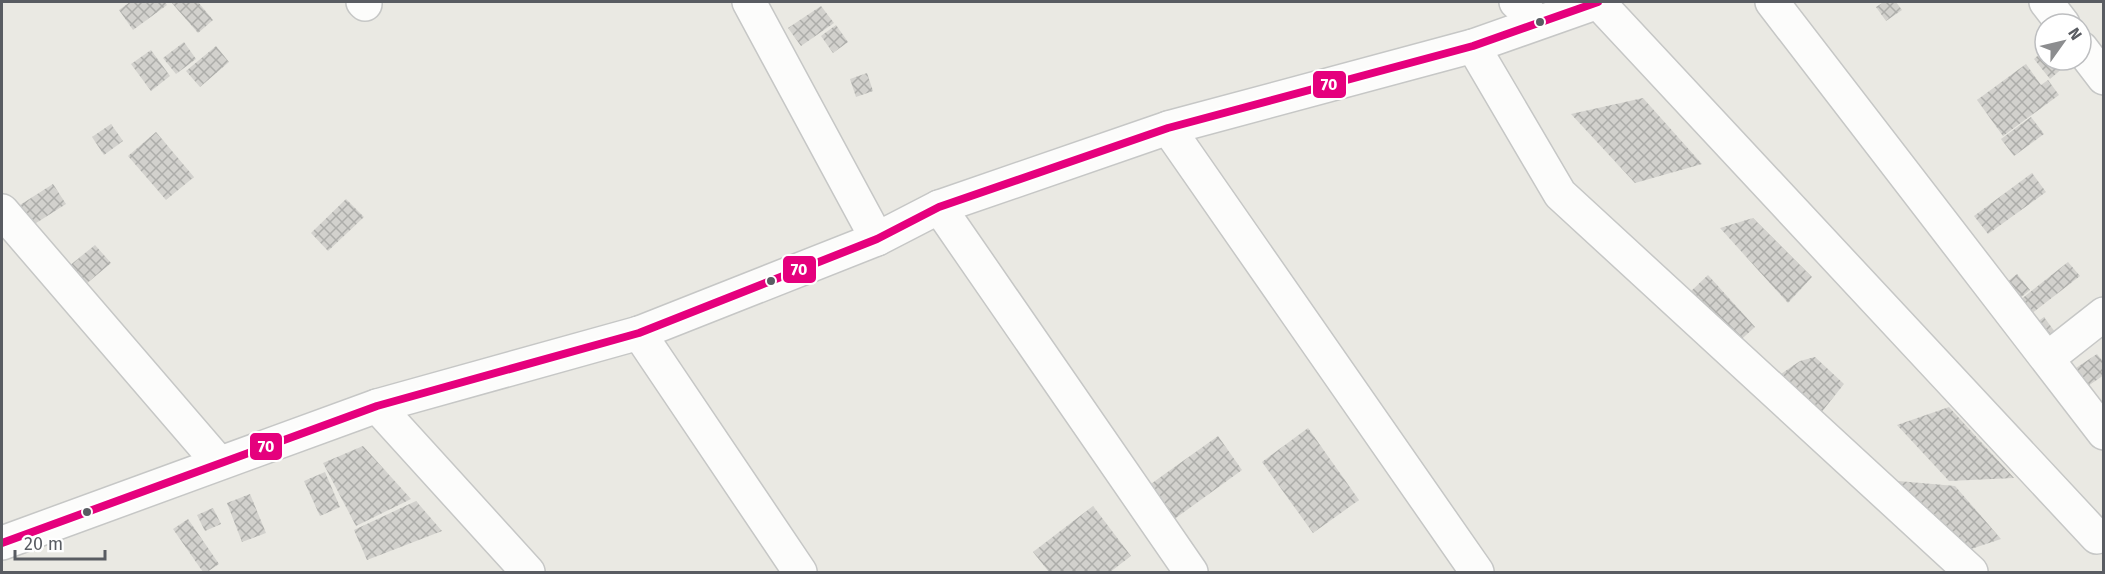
<svg xmlns="http://www.w3.org/2000/svg" width="2105" height="574" font-family="'Fira Sans',sans-serif">
  <style>
    .building { fill: url(#building-cross-hatch) }
    .lines { fill: none; stroke-linecap: round; stroke-linejoin: round }
    .minor-casing { stroke: #c6c7c6; stroke-width: 36 }
    .minor { stroke: #fcfcfb; stroke-width: 33 }
    .bus-1-casing { stroke: #fff; stroke-width: 12 }
    .bus-1 { stroke: #e5007d; stroke-width: 8 }
    .bus-dot { fill: #595c62; stroke: #fff; stroke-width: 2 }
    .line-badge { stroke: #fff; stroke-width: 2 }
    .badge-label { font-size: 16px; text-anchor: middle; font-weight: bold; fill: #fff }
  </style>
  <defs>
    <pattern id="building-cross-hatch" width="8" height="8" patternUnits="userSpaceOnUse" patternTransform="scale(1.5)"><rect width="8" height="8" fill="#d2d1cd"/><path d="M0 0l8 8M0 8l8-8" fill="none" stroke="#adadaa"/></pattern>
  </defs>
  <rect width="100%" height="100%" fill="#eae9e3"/>
  <!-- building -->
  <g class="building">
    <polygon points="130,2 165,2 167,5 133,30 119,10"/>
    <polygon points="171,2 198,2 213,20 198,33"/>
    <polygon points="1884,2 1896,2 1902,10 1886,21 1876,7"/>
    <polygon points="821,6 834,23 801,46 788,28"/>
    <polygon points="836,25 848,42 833,53 821,36"/>
    <polygon points="184,42 196,59 176,74 163,58"/>
    <polygon points="216,46 229,62 200,87 186,71"/>
    <polygon points="2045,49 2045,60 2058,60 2064,67 2050,79 2034,59"/>
    <polygon points="151,50 170,76 151,91 131,64"/>
    <polygon points="2026,64 2041,85 2048,80 2059,95 2003,136 1977,100"/>
    <polygon points="867,73 873,91 856,97 850,79"/>
    <polygon points="1643,98 1702,164 1635,183 1571,114"/>
    <polygon points="2031,117 2044,134 2014,156 2001,139"/>
    <polygon points="111,124 123,141 104,155 92,137"/>
    <polygon points="156,132 194,177 166,200 128,156"/>
    <polygon points="2032,173 2046,192 1988,234 1974,216"/>
    <polygon points="53,184 66,204 33,225 20,205"/>
    <polygon points="346,199 364,217 328,251 311,233"/>
    <polygon points="1753,218 1812,277 1788,303 1720,228"/>
    <polygon points="95,245 111,263 79,290 63,271"/>
    <polygon points="2068,262 2080,276 2026,318 2015,304"/>
    <polygon points="2017,274 2030,290 2014,303 2001,287"/>
    <polygon points="1708,275 1755,327 1735,345 1688,294"/>
    <polygon points="2044,317 2055,332 2043,340 2033,325"/>
    <polygon points="2097,354 2104,363 2104,375 2082,390 2070,372"/>
    <polygon points="1815,357 1844,384 1820,414 1778,376 1800,361"/>
    <polygon points="1949,407 2014,478 1949,481 1897,425"/>
    <polygon points="1308,428 1359,500 1313,533 1262,462"/>
    <polygon points="1218,436 1242,470 1173,520 1148,486"/>
    <polygon points="363,446 411,499 356,526 323,463"/>
    <polygon points="325,472 340,507 320,516 304,481"/>
    <polygon points="1887,480 1955,486 2001,539 1956,554"/>
    <polygon points="250,494 266,533 242,542 227,503"/>
    <polygon points="416,501 442,531 367,560 354,530"/>
    <polygon points="1093,506 1131,556 1110,572 1049,572 1033,552"/>
    <polygon points="213,508 221,524 205,531 197,515"/>
    <polygon points="188,519 219,564 207,572 203,572 173,529"/>
  </g>
  <g class="lines">
    <defs>
      <g id="minor">
        <polyline points="363,2 365,4"/>
        <polyline points="749,2 877,239"/>
        <polyline points="1516,2 1538,22"/>
        <polyline points="1598,2 2097,537"/>
        <polyline points="1772,2 2104,433"/>
        <polyline points="2046,2 2063,24"/>
        <polyline points="1473,46 1560,194 1971,572"/>
        <polyline points="2081,48 2104,78"/>
        <polyline points="1168,128 1477,572"/>
        <polyline points="939,207 1191,572"/>
        <polyline points="2,211 219,463"/>
        <polyline points="639,333 800,572"/>
        <polyline points="2048,358 2104,314"/>
        <polyline points="377,406 528,572"/>
        <polyline points="2,543 377,406 639,333 877,239 939,207 1168,128 1473,46 1598,2"/>
      </g>
    </defs>
    <!-- minor casing -->
    <use href="#minor" class="minor-casing"/>
    <!-- minor -->
    <use href="#minor" class="minor"/>
    <defs>
      <polyline id="bus-1" points="2,543 377,406 639,333 877,239 939,207 1168,128 1473,46 1598,2"/>
    </defs>
    <!-- bus-1 casing -->
    <use href="#bus-1" class="bus-1-casing"/>
    <!-- bus-1 -->
    <use href="#bus-1" class="bus-1"/>
  </g>
  <!-- markers -->
  <g class="bus-dot">
    <circle cx="1540" cy="22" r="5"/>
    <circle cx="771" cy="281" r="5"/>
    <circle cx="87" cy="512" r="5"/>
  </g>
  <g class="line-badge">
    <rect x="1312" y="70" width="35" height="29" rx="6" fill="#e5007d"/>
    <rect x="782" y="255" width="35" height="29" rx="6" fill="#e5007d"/>
    <rect x="249" y="432" width="34" height="29" rx="6" fill="#e5007d"/>
  </g>
  <g class="badge-label">
    <text x="1329" y="90">70</text>
    <text x="799" y="275">70</text>
    <text x="266" y="452">70</text>
  </g>
  <!-- border -->
  <rect width="2105" height="574" fill="none" stroke="#595c62" stroke-width="6"/>
  <!-- north arrow -->
  <g transform="translate(2063 42) rotate(56)"><circle r="28" fill="#ffffff" stroke="#bdbec0" stroke-width="1.5"/>
  <path d="M0-4.5L10 22L0 15L-10 22Z" fill="#8c8d8f"/>
  <text y="-9" font-size="16" font-weight="bold" text-anchor="middle" fill="#595c62">N</text>
  </g>
  <!-- scale -->
  <path d="M15 550v9h90v-9" fill="none" stroke="#595c62" stroke-width="3"/>
  <text x="24" y="550" font-size="18" fill="#595c62" stroke="#ffffff" stroke-width="4.5" paint-order="stroke">20 m</text>
</svg>
